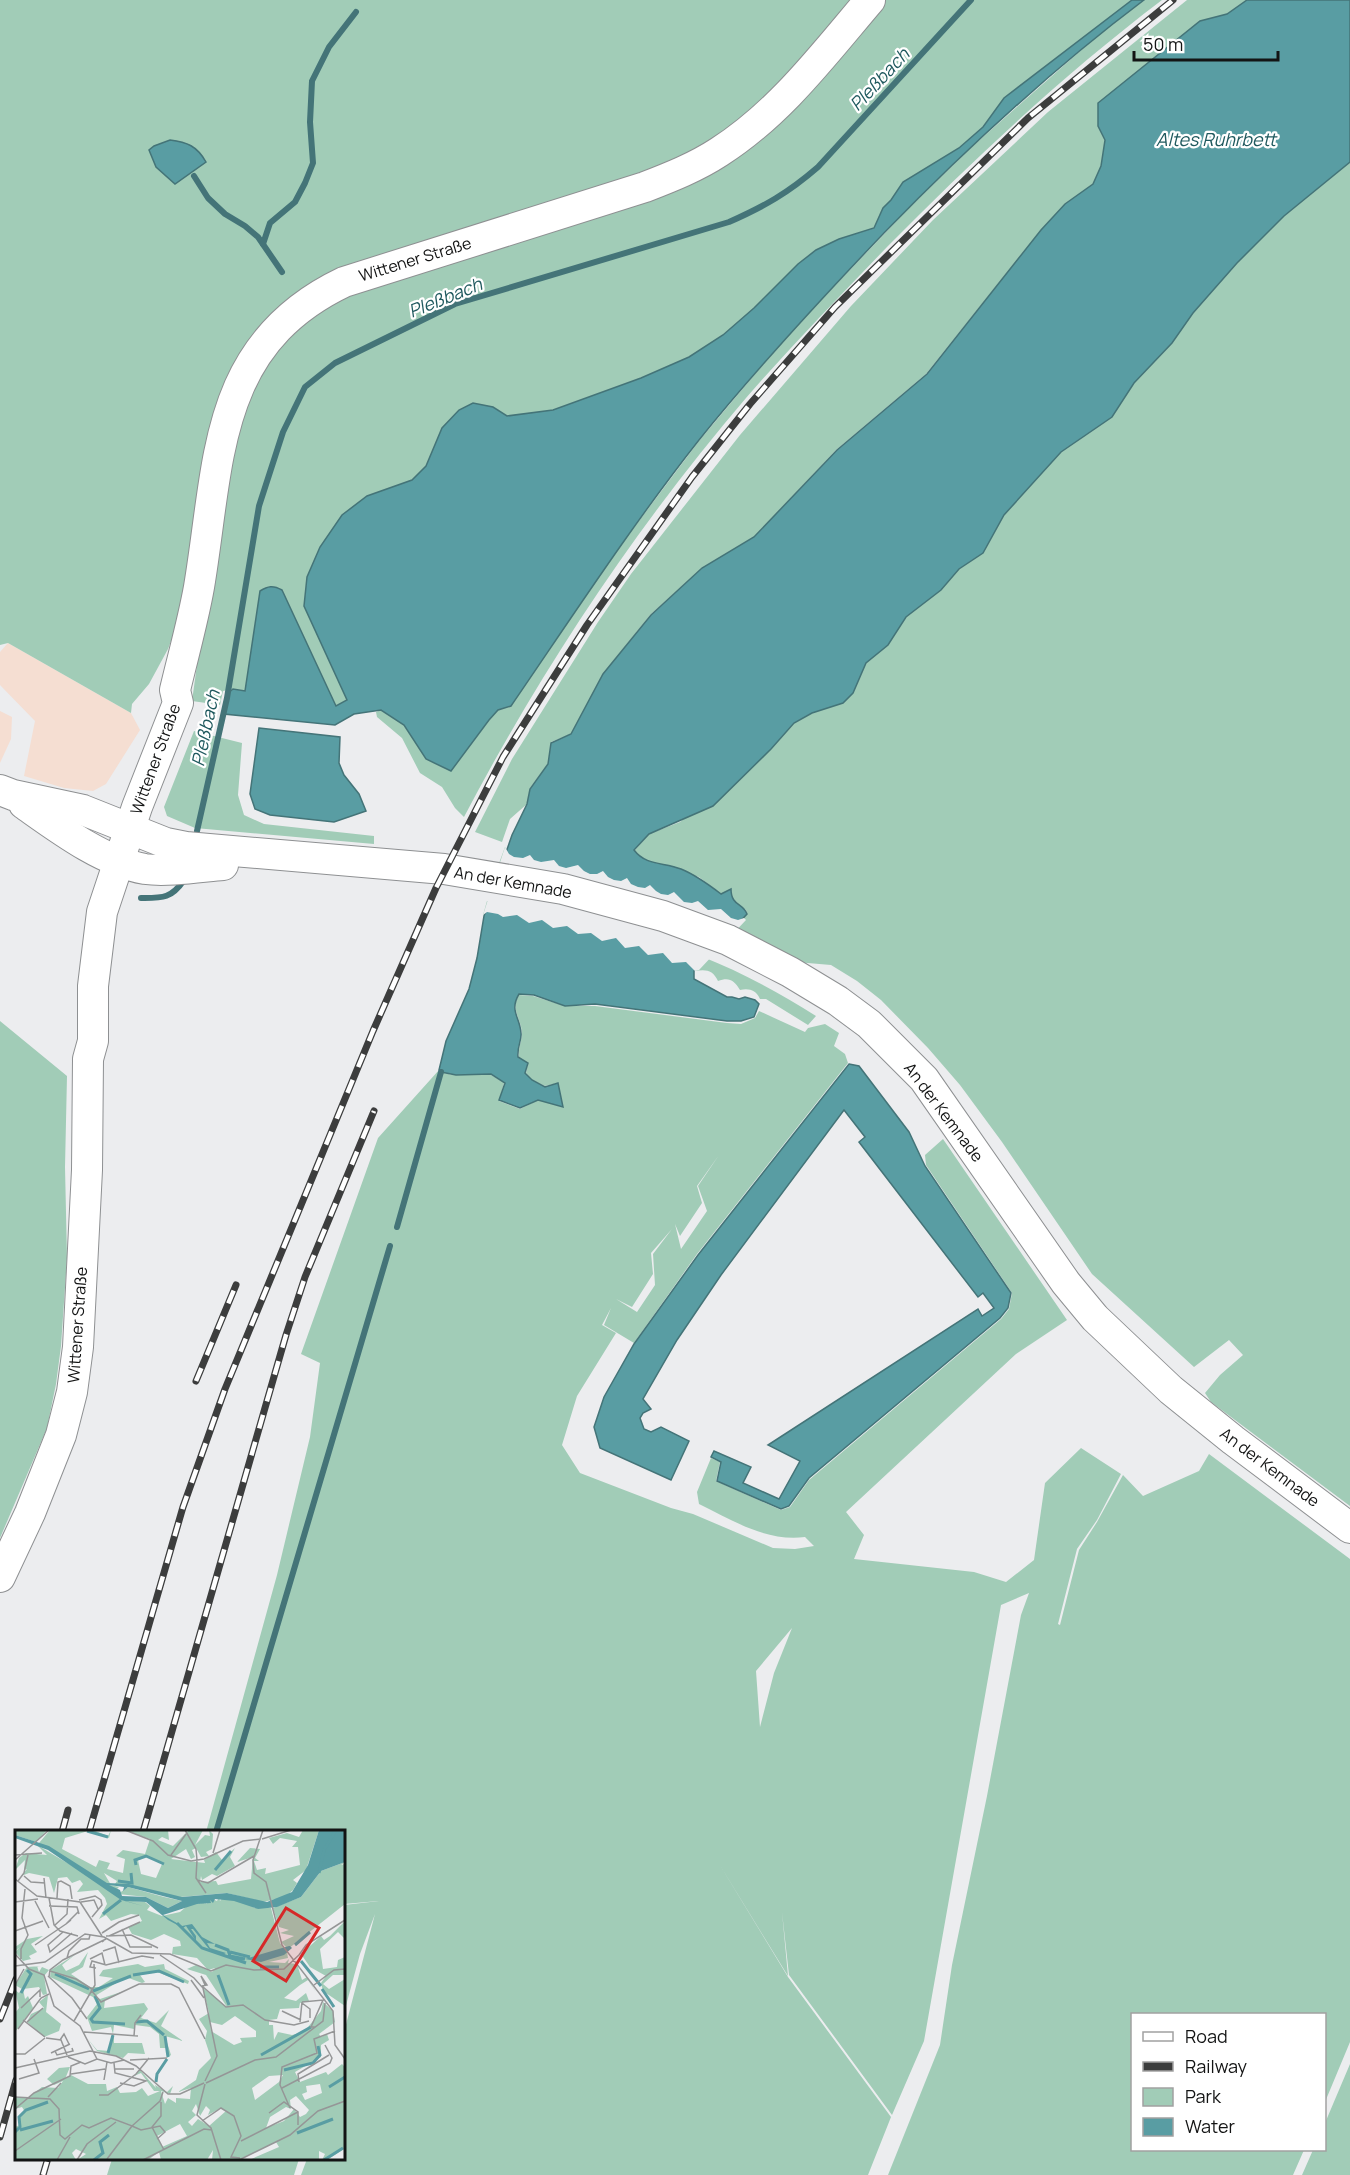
<svg xmlns="http://www.w3.org/2000/svg" width="1350" height="2175" font-family="Manrope,sans-serif">
  <style>
    .commercial { fill: #f5ded2 }
    .green { fill: #a1ccb7; fill-rule: evenodd }
    .water { fill: #599da3; stroke: #447478; stroke-width: 1.5 }
    .pier { fill: #ecedef }
    .lines { fill: none; stroke-linecap: round; stroke-linejoin: round }
    .stream { stroke: #447478; stroke-width: 6 }
    .secondary-casing { stroke: #8e9092; stroke-width: 32 }
    .secondary { stroke: #fff; stroke-width: 30 }
    .rail-casing { stroke: #3c3d3d; stroke-width: 7 }
    .rail { stroke: #fff; stroke-width: 4.5; stroke-dasharray: 14; stroke-linecap: butt }
    .labels { text-anchor: middle; dominant-baseline: central; stroke-width: 4.5; stroke-linejoin: round; paint-order: stroke }
    .street-label { font-size: 16px; fill: #131414; stroke: #fff }
    .water-label { font-size: 18px; font-style: italic; fill: #1f595e; stroke: #fff }
    .inset-river { fill: none; stroke: #599da3; stroke-width: 3 }
    .inset-road { fill: none; stroke: #959697; stroke-width: 1.5 }
    .view { fill: #d62828; fill-opacity: 0.15; stroke: #d62828; stroke-width: 3 }
    .inset-edge { fill: none; stroke: #131414; stroke-width: 3 }
  </style>
  <rect width="100%" height="100%" fill="#ecedef"/>
  <!-- commercial -->
  <g class="commercial">
    <polygon points="8,643 131,713 140,730 106,784 93,791 64,788 24,776 35,721 0,685 0,652"/>
    <polygon points="0,711 12,717 11,739 0,763"/>
  </g>
  <!-- green -->
  <g class="green">
    <polygon points="0,0 858,0 811,57 702,153 556,206 263,331 185,604 168,649 149,684 132,704 131,713 8,643 0,645"/>
    <polygon points="885,0 1132,0 1004,98 983,127 959,148 903,182 891,200 883,208 874,228 839,239 816,250 798,264 754,308 723,335 689,357 641,378 553,410 507,416 493,407 442,428 426,466 412,480 395,487 320,547 307,577 304,606 347,700 336,706 282,590 248,676 245,691 233,689 223,691 220,705 192,701 213,549 241,410 266,364 290,336 322,310 365,286 787,115"/>
    <path d="M1144,0H1162C1063,75 974,159 887,247C839,297 791,346 746,398C638,524 541,670 464,817L455,808L442,787L420,773L402,738L377,717L376,712L381,710L404,725L426,759L451,771L699,441L785,338L909,208L974,145L1104,30Z"/>
    <polygon points="1187,0 1247,0 1227,14 1200,21 1098,126 1105,140 1101,166 1093,184 1065,204 1041,230 926,374 836,450 754,537 702,568 651,614 603,674 571,734 551,742 548,764 530,788 527,804 510,819 502,842 475,832 512,759 598,622 631,574 740,435 851,306 933,220 1048,112"/>
    <path d="M1350,162V1506L1211,1402L1205,1393L1220,1375L1243,1355L1229,1340L1194,1367L1092,1274L1002,1142L960,1085L928,1048L881,1000L857,981L831,965L796,962L498,866L505,847L509,854L738,920L747,914L746,910C737,905 731,900 731,890L721,894L699,877L641,859L634,851L649,834L680,822L771,749L794,723L812,713L843,703L853,693L866,663L888,645L906,617L941,590L959,569L983,553L1004,515L1061,452L1112,417L1134,383L1172,343L1193,313L1237,263L1284,216Z"/>
    <polygon points="194,731 242,743 238,795 244,815 264,824 374,836 374,844 195,828 167,816 164,807"/>
    <path d="M487,901C536,912 586,921 634,934C699,951 760,980 816,1016L808,1025L766,999H760C756,990 749,988 740,990C734,980 729,977 718,981C713,970 706,969 695,971L691,966L488,912L483,915Z"/>
    <path d="M519,995L533,996L565,1006H595L727,1023L741,1024L755,1018L759,1011L805,1032L808,1028L825,1024L839,1033L834,1046L845,1054L848,1063L697,1254L634,1343L604,1325L611,1308L602,1325L616,1333L577,1396L562,1445L580,1473L671,1508L693,1514L773,1548L795,1549L814,1546L805,1537C766,1542 732,1520 699,1504L697,1492L711,1458L720,1462L716,1481L781,1510L790,1507L809,1480L1001,1319L1009,1309L1012,1293L926,1165L925,1155L943,1139L1067,1320L1016,1354L846,1512L864,1535L854,1559L974,1572L1006,1582L1034,1560L1045,1483L1081,1448L1121,1474L1097,1520L1077,1549L1058,1624L1060,1625L1079,1550L1097,1522L1123,1475L1143,1496L1199,1471L1209,1454L1350,1559V2042L1325,2102L1324,2014H1132V2150H1304L1293,2175H888L940,2045L952,1965L987,1796L1021,1615L1029,1593L1001,1605L924,2041L892,2115L789,1975L782,1912L788,1976L718,1862L788,1977L891,2117L868,2175H301L307,2159L344,2158V2032L375,1914L360,1954L344,2013V1905L379,1901L344,1904V1832H206L277,1575L310,1437L320,1363L301,1354L378,1138L439,1070C454,1081 474,1069 491,1075C495,1077 500,1080 504,1083L499,1101L520,1109L538,1100L563,1107L558,1083L545,1086L532,1080L526,1073L528,1063L519,1058C518,1047 522,1041 522,1033C521,1018 510,1009 519,995ZM719,1155L698,1186L707,1211L681,1249L675,1224L680,1236L702,1203L697,1186ZM672,1229L653,1254L655,1285L637,1312L616,1299L632,1307L653,1274L651,1253ZM792,1628L774,1673L760,1727L756,1671Z"/>
    <polygon points="0,1021 67,1076 65,1167 67,1258 61,1346 56,1384 47,1428 0,1538"/>
    <polygon points="1350,2064 1350,2175 1302,2175 1313,2150 1324,2150 1325,2123"/>
    <polygon points="112,2159 112,2158 299,2159 294,2175 107,2175"/>
  </g>
  <!-- water -->
  <g class="water">
    <path d="M1132,0H1144C1051,70 965,150 884,233C820,300 757,368 699,440C632,525 572,617 511,706L498,710L489,720L451,771L426,759L404,725L381,710L354,714L335,725L224,714L228,693L233,689L245,691L260,591C268,586 273,585 282,590L336,706L347,700L304,606L307,577L320,547L342,515L367,496L412,480L426,466L442,428L459,410L473,403L493,407L507,416L553,410L641,378L689,357L723,335L754,308L798,264L816,250L839,239L874,228L883,208L891,200L903,182L959,148L983,127L1004,98Z"/>
    <path d="M1247,0H1350V162L1284,216L1237,263L1193,313L1172,343L1134,383L1112,417L1061,452L1004,515L983,553L959,569L941,590L906,617L888,645L866,663L853,693L843,703L812,713L794,723L771,749L713,806L649,834L634,850C646,866 664,862 681,869C696,875 708,884 721,894L731,889C731,906 743,903 747,914L694,971V979L727,997H732L739,999L745,997L755,1000L759,1004L754,1017L741,1021H727L595,1004L565,1006L534,995L519,994C509,1011 520,1017 521,1033C522,1040 517,1046 518,1057L528,1063L525,1073L532,1080L545,1087L558,1083L563,1107L538,1100L520,1108L499,1100L505,1083L491,1074L456,1075L441,1072L439,1070L446,1041L469,989L477,958L484,916L512,835L527,804L530,789L548,764L551,743L571,734L603,674L651,615L702,568L754,537L837,450L927,374L1041,230L1065,204L1093,184L1101,166L1105,140L1098,126V103L1200,21L1227,14Z"/>
    <path d="M170,140C187,142 197,146 206,162L175,184L156,167L149,150L154,146Z"/>
    <polygon points="259,728 340,737 339,763 344,775 359,794 366,811 334,822 270,815 255,809 250,794"/>
    <polygon points="849,1064 859,1066 909,1132 925,1166 1011,1293 1008,1308 1000,1318 809,1478 789,1506 781,1509 717,1481 721,1462 711,1457 714,1451 751,1467 743,1483 779,1499 800,1461 768,1445 978,1309 982,1316 994,1308 983,1293 978,1297 859,1142 865,1137 844,1110 721,1275 677,1340 643,1399 651,1409 643,1413 640,1418 644,1429 651,1432 661,1427 689,1441 671,1480 600,1448 594,1427 604,1397 634,1344 698,1255"/>
  </g>
  <!-- pier -->
  <polygon class="pier" points="505,847 509,854 514,857 523,858 530,855 534,860 541,862 554,860 559,866 566,868 578,865 584,871 590,874 597,874 603,871 608,877 614,880 621,881 627,878 631,884 638,887 645,888 650,885 656,891 661,894 668,895 674,892 684,902 692,903 698,901 708,910 721,909 731,918 738,920 744,918 746,920 699,970 695,971 686,962 672,963 663,953 648,955 639,946 625,948 616,938 602,941 591,933 578,934 567,926 553,928 542,920 529,923 517,915 503,917 498,914 487,912 483,915"/>
  <g class="lines">
    <!-- stream -->
    <g class="stream">
      <polyline points="194,176 208,198 225,214 245,226 258,237 282,272"/>
      <polyline points="263,244 270,223 295,202 305,183 313,163 310,122 312,81 329,47 356,12"/>
      <path d="M197,831L227,698L259,506L283,432L305,387L335,363L455,304L729,222C765,206 788,193 818,167L971,0"/>
      <path d="M141,898C162,898 171,899 184,880"/>
      <polyline points="397,1227 441,1072"/>
      <polyline points="216,1832 390,1246"/>
    </g>
    <defs>
      <g id="secondary">
        <polyline points="0,790 13,795 83,810 166,843 186,847 444,869 563,889 663,916 728,940 790,972 838,1001 869,1024 924,1079 1066,1283 1095,1318 1171,1390 1233,1440 1350,1528"/>
        <path d="M24,804C58,828 103,862 145,869C167,872 200,867 223,865"/>
        <path d="M0,1577L30,1513L61,1435L72,1392L78,1347L87,1170L88,1059L93,1041V986L102,912L137,807L178,703L175,690C183,656 193,621 199,587C220,462 212,345 344,282L645,187C671,177 696,167 719,152C780,113 824,54 870,0"/>
      </g>
    </defs>
    <!-- secondary casing -->
    <use href="#secondary" class="secondary-casing"/>
    <!-- secondary -->
    <use href="#secondary" class="secondary"/>
    <defs>
      <g id="rail">
        <polyline points="196,1381 236,1285"/>
        <polyline points="62,1832 68,1810"/>
        <polyline points="89,1832 183,1507 225,1389 373,1031 436,888 503,757 587,625 692,477 750,404 835,307 1028,118 1173,0"/>
        <polyline points="143,1832 286,1335 305,1277 374,1111"/>
        <polyline points="0,2019 16,1979"/>
        <polyline points="0,2137 16,2080"/>
        <polyline points="43,2175 48,2158"/>
      </g>
    </defs>
    <!-- rail casing -->
    <use href="#rail" class="rail-casing"/>
    <!-- rail -->
    <use href="#rail" class="rail"/>
  </g>
  <g class="labels">
    <!-- street labels -->
    <g class="street-label">
      <text transform="translate(415 259) rotate(-17)">Wittener Straße</text>
      <text transform="translate(155 759) rotate(-70)">Wittener Straße</text>
      <text transform="translate(513 882) rotate(10)">An der Kemnade</text>
      <text transform="translate(944 1112) rotate(53)">An der Kemnade</text>
      <text transform="translate(77 1325) rotate(-86)">Wittener Straße</text>
      <text transform="translate(1270 1467) rotate(37)">An der Kemnade</text>
    </g>
    <!-- water labels -->
    <g class="water-label">
      <text transform="translate(879 79) rotate(-47)">Pleßbach</text>
      <text x="1216" y="139">Altes Ruhrbett</text>
      <text transform="translate(445 297) rotate(-22)">Pleßbach</text>
      <text transform="translate(205 728) rotate(-78)">Pleßbach</text>
    </g>
  </g>
  <!-- overview -->
  <g transform="translate(15 1830)">
    <rect width="330" height="330" fill="#ecedef"/>
    <path d="M0,0H32L21,12L0,5ZM35,0H78L93,6L96,0L94,8L73,1L50,8L47,19L81,37L84,30L95,33L92,39L108,43L110,29L101,26L108,20L130,24L135,9L109,0H153L154,10L147,7L143,10L158,16L174,0H188L180,15L190,5L195,6L194,0L198,4L197,19L191,22L194,26L186,27L181,18L177,20L180,27L176,29L171,19L156,29L190,33L189,30L201,22L207,30L220,18L215,27L220,36L202,46L197,44L187,50L186,46L185,52L201,51L203,55L236,49L238,27L222,32L235,18L245,19L240,28L244,31H239L242,40L251,38L250,44L285,35L283,17H277L282,11L265,8L258,14L254,8L272,3L284,7L288,0H304L291,40L278,50L282,53L278,60L270,67L248,72L212,63L165,67L100,54L102,51L89,43L96,55L104,57L101,60L24,13ZM131,26L147,34L141,48L126,44L123,30ZM22,15L91,56L106,70L130,72L135,76L132,80L147,86L165,82L178,71L184,74L185,69V74L188,69L190,74L191,68V74L195,68L202,71L204,67L205,71L208,67L227,70L240,78L242,74V79L245,75L256,78L265,113L272,122L273,128L254,132L270,133L274,129L273,133L282,134L287,150L292,147L301,162L293,150L285,155L269,168L281,171L291,163L294,171L285,173L284,178L265,179L262,189L254,190V195H258L259,210L263,202L277,205L289,202L306,181L308,172L318,181L320,192L304,204L306,207L312,204L314,210L306,215V227L280,242L285,252L311,242L313,245L327,234L330,237V322L329,319L312,330H307L310,324L304,321V330H234L264,317L261,312L223,330H197L198,320L192,330H146L144,322L133,330H62L71,324L61,319L57,323L61,330H0V297L5,295L4,289L10,282L7,277L0,279V267H14L27,257L43,258L48,251L39,255L32,249L44,238L55,237L50,249L56,245L73,254H91L92,261L102,257L105,263L121,262L127,258L133,266L145,261H139L126,243L119,246L125,240L141,258L140,255L152,262L158,256L155,264L146,261L150,274L153,268L161,273V268L175,269L176,258L163,262L181,250L184,240L196,228L190,210L192,201L184,189L194,183L188,158L212,177L191,145L172,139L181,135L197,142L200,138L193,140L182,128L157,124L158,117L166,116L165,111L149,104L136,110L117,104L113,97L127,91L124,85L116,84L96,91L91,85L84,89L92,74L90,68L83,60L62,62L68,54L65,50L57,53L52,47L43,48L39,63L34,47L14,43L6,46L12,39L9,40L10,30L0,40L4,28L11,23L32,25ZM220,186L241,201V207L225,208L227,212L219,215L196,201L195,192L207,195ZM268,245L264,252L240,270L237,258L254,246ZM305,254L307,263L290,270L287,264L292,262L291,256ZM281,266L294,280L291,284L285,287L279,279L269,291L251,298L255,287L271,277L276,279L275,270ZM181,274L185,286L191,276L195,280L193,285L206,278L211,281L194,296L183,289L177,296L173,292L181,285L177,281ZM165,294L172,306L147,317L142,306ZM330,32L326,35L330,34V74L273,119L266,112L279,106L265,103L274,100L264,97L258,78L286,67L306,41ZM113,57L149,67L167,71L153,78L131,67L103,64ZM330,91V109L323,102L305,119L308,139L322,137L323,130L330,127V145H318L308,154L314,159L330,149V187V176L308,161L306,153L311,146L295,137L286,124L306,106L309,110L315,106ZM28,106L16,114L22,122L14,126L16,129L8,131L0,122L5,117L0,121V117L12,109ZM73,122L68,137L56,144L75,157H84L98,148L84,146L88,140L123,134L130,137L149,134L150,139L174,151L173,154L142,142L125,145L130,152L127,153L111,147L80,166L85,169L109,161L90,170L89,178L129,173L133,179L126,188L141,193L154,180L146,196L168,211L150,206L156,225L152,228V218H145L144,204L135,197L120,195L119,199L99,195L98,204L96,197L77,201L72,187L82,174L78,167L35,147L36,140L61,124L47,135L51,141L64,135ZM22,136L24,142L27,137L34,140L29,146L32,164L28,165L24,157L8,159L10,169L13,166L18,178L0,202V183L4,178L0,160L4,163L7,159L0,155L12,137L26,136ZM33,165L31,182L46,194L44,201L29,207L12,192L16,184L29,178L24,172ZM99,205V213H127L130,224L113,223L108,228L82,221L72,208L82,220L94,221Z" fill="#a1ccb7" fill-rule="evenodd"/>
    <path d="M304,0H330V32L306,41L286,67L262,77L243,79L219,71L200,69L198,73L195,70L196,73L182,74L148,85L167,96L177,94L187,107L200,114L192,113L195,118L211,123L207,125L194,119L178,99H176L181,106V111L171,96L168,98L153,90L131,72L111,71L128,76L106,70L33,20L0,8V5L34,16L92,53L114,54L167,67L212,63L252,72L277,62L293,35ZM94,55L109,57L108,61L113,57L167,71L153,78L131,67L107,66L105,60ZM274,116H275L277,118L269,125L246,132L230,129Z" fill="#599da3" fill-rule="evenodd"/>
    <path class="inset-river" d="M72,1L93,7M121,35L120,30L131,26L149,34M200,40L216,21M304,43L309,20L321,0M103,51L117,53L116,43M88,84L106,70M162,93L187,118L231,133M200,115L213,120L215,126L230,129M280,115L295,102M215,122L235,127M286,131L306,156M245,137H264M40,144L74,159M118,145L144,141L169,152M203,145L214,175M307,159L319,177M78,161L116,146M6,163L16,144L12,140M80,166L85,178L76,189L78,192L110,194M121,192L132,191L149,205M150,206L153,227M93,223L98,205M246,225L296,197M269,240L298,233L305,225L303,216M141,252L142,244L152,229M314,257L330,247M5,300L38,291M0,302L5,297L4,287L11,280L33,272M282,303L318,289M79,330L88,323L85,312L94,305M309,330L328,318"/>
    <path class="inset-road" d="M110,0L138,11L153,25L176,31L189,29L228,11L246,9M170,0L181,19L182,30M248,0L238,30L239,43L251,52L267,115L318,181L320,215L330,229M247,9L276,0M198,23L205,0M0,25L27,23M156,25L171,4M0,30L34,0M182,30L181,48L191,63M9,46L16,52L30,53M29,48L31,68M0,49L22,66L65,72L87,106M182,50L193,53L239,26M3,51L9,43L13,25M34,68L39,95L45,101L63,106M42,68L43,52L46,51L55,56L57,69M64,70L80,66L86,70L87,75L77,87M20,71L34,98M0,72L23,69M66,72L79,70L83,79M34,76L62,77L64,84M56,90L51,94L63,82M40,95L52,84L53,69M107,99L115,117H137M0,101L28,91M48,102L33,115L35,122L57,103M87,103L104,92L124,85M91,106L116,105L143,118M94,106L125,92M20,115L51,94M88,121L100,117L104,133M0,124L14,139L29,145L39,176L65,196L82,229M145,125L179,148L188,158L202,226L190,251M284,125L291,115L330,90M52,128L54,121L66,109H74L75,105M6,129V119L13,105L7,88L10,59M75,129L87,123L90,135M0,136L30,132L70,104L89,107L117,123L155,124L196,141L211,135L239,140L269,139L285,124M81,138L75,137L77,131L91,135L127,126L139,128M35,141L61,149L77,159M33,146L57,168L72,189M34,147L35,140L48,130L91,109L87,112M176,150L189,168M0,155L9,139M299,155L319,140L330,139M187,156L211,177L228,175L250,190L279,195L294,191M187,156L192,155L186,146L190,155M76,160L86,172L124,154H156L164,158L190,209M287,172L308,170L296,197H300M287,173L295,179V188M6,178L25,160V167M267,181L286,190M8,190L30,207M59,191L80,155L79,134M12,192L28,178M285,192L287,172M3,199L26,168L34,164M69,202L123,206M119,206L120,193L126,185M31,208L46,210L52,225M45,210L49,204L54,214M40,221L42,225L58,221L57,218M36,223L55,214M0,224H10L30,208M53,226L75,221L101,226L121,236L153,264H165L189,253M53,227L70,234L82,229L96,233L109,230M115,230L152,228M99,233L100,243L131,251L119,256L105,253M0,238L53,226M99,239H119M56,244L90,239M4,249L24,243L19,229M89,250L92,232M284,252L283,244L314,225M191,253L240,230L261,227L308,191L310,173M190,254L182,285L196,298L206,330M267,258L315,233L317,228L310,215M84,265H93L121,244L134,228M0,267L35,269L44,279L45,305L50,309L67,295L74,298L96,288L117,296L145,271L148,262M33,267L46,253M146,272V286L137,297L149,320M275,278L265,255L267,237L302,223L299,209L320,201M0,279L19,263L55,246L56,236L66,232M254,283L269,272L283,282V295M187,291L206,278L219,286L226,306L216,327L225,328M226,311L283,282M0,321L46,289M92,329L117,296L126,300L145,296L150,302L142,309M42,330L55,307M62,330L72,314L101,292M128,330L189,299L197,300M224,330L275,305L303,281L330,271"/>
    <path class="view" d="M271,78L304,98L271,151L238,131Z"/>
    <rect width="330" height="330" class="inset-edge"/>
  </g>
  <!-- legend -->
  <rect x="1131" y="2013" width="195" height="138" fill="#ffffff" stroke="#a1a1a1" stroke-width="1.5"/>
  <rect x="1143" y="2032" width="30" height="9" fill="#ffffff" stroke="#a1a1a1" stroke-width="1.5"/>
  <text x="1185" y="2043" font-size="18" fill="#131414">Road</text>
  <rect x="1143" y="2062" width="30" height="9" fill="#3c3d3d" stroke="#a1a1a1" stroke-width="1.5"/>
  <text x="1185" y="2073" font-size="18" fill="#131414">Railway</text>
  <rect x="1143" y="2088" width="30" height="18" fill="#a1ccb7" stroke="#a1a1a1" stroke-width="1.5"/>
  <text x="1185" y="2103" font-size="18" fill="#131414">Park</text>
  <rect x="1143" y="2118" width="30" height="18" fill="#599da3" stroke="#a1a1a1" stroke-width="1.5"/>
  <text x="1185" y="2133" font-size="18" fill="#131414">Water</text>
  <!-- scale -->
  <path d="M1134 51v9h144v-9" fill="none" stroke="#131414" stroke-width="3"/>
  <text x="1143" y="51" font-size="18" fill="#131414" stroke="#ffffff" stroke-width="4.5" paint-order="stroke">50 m</text>
</svg>
